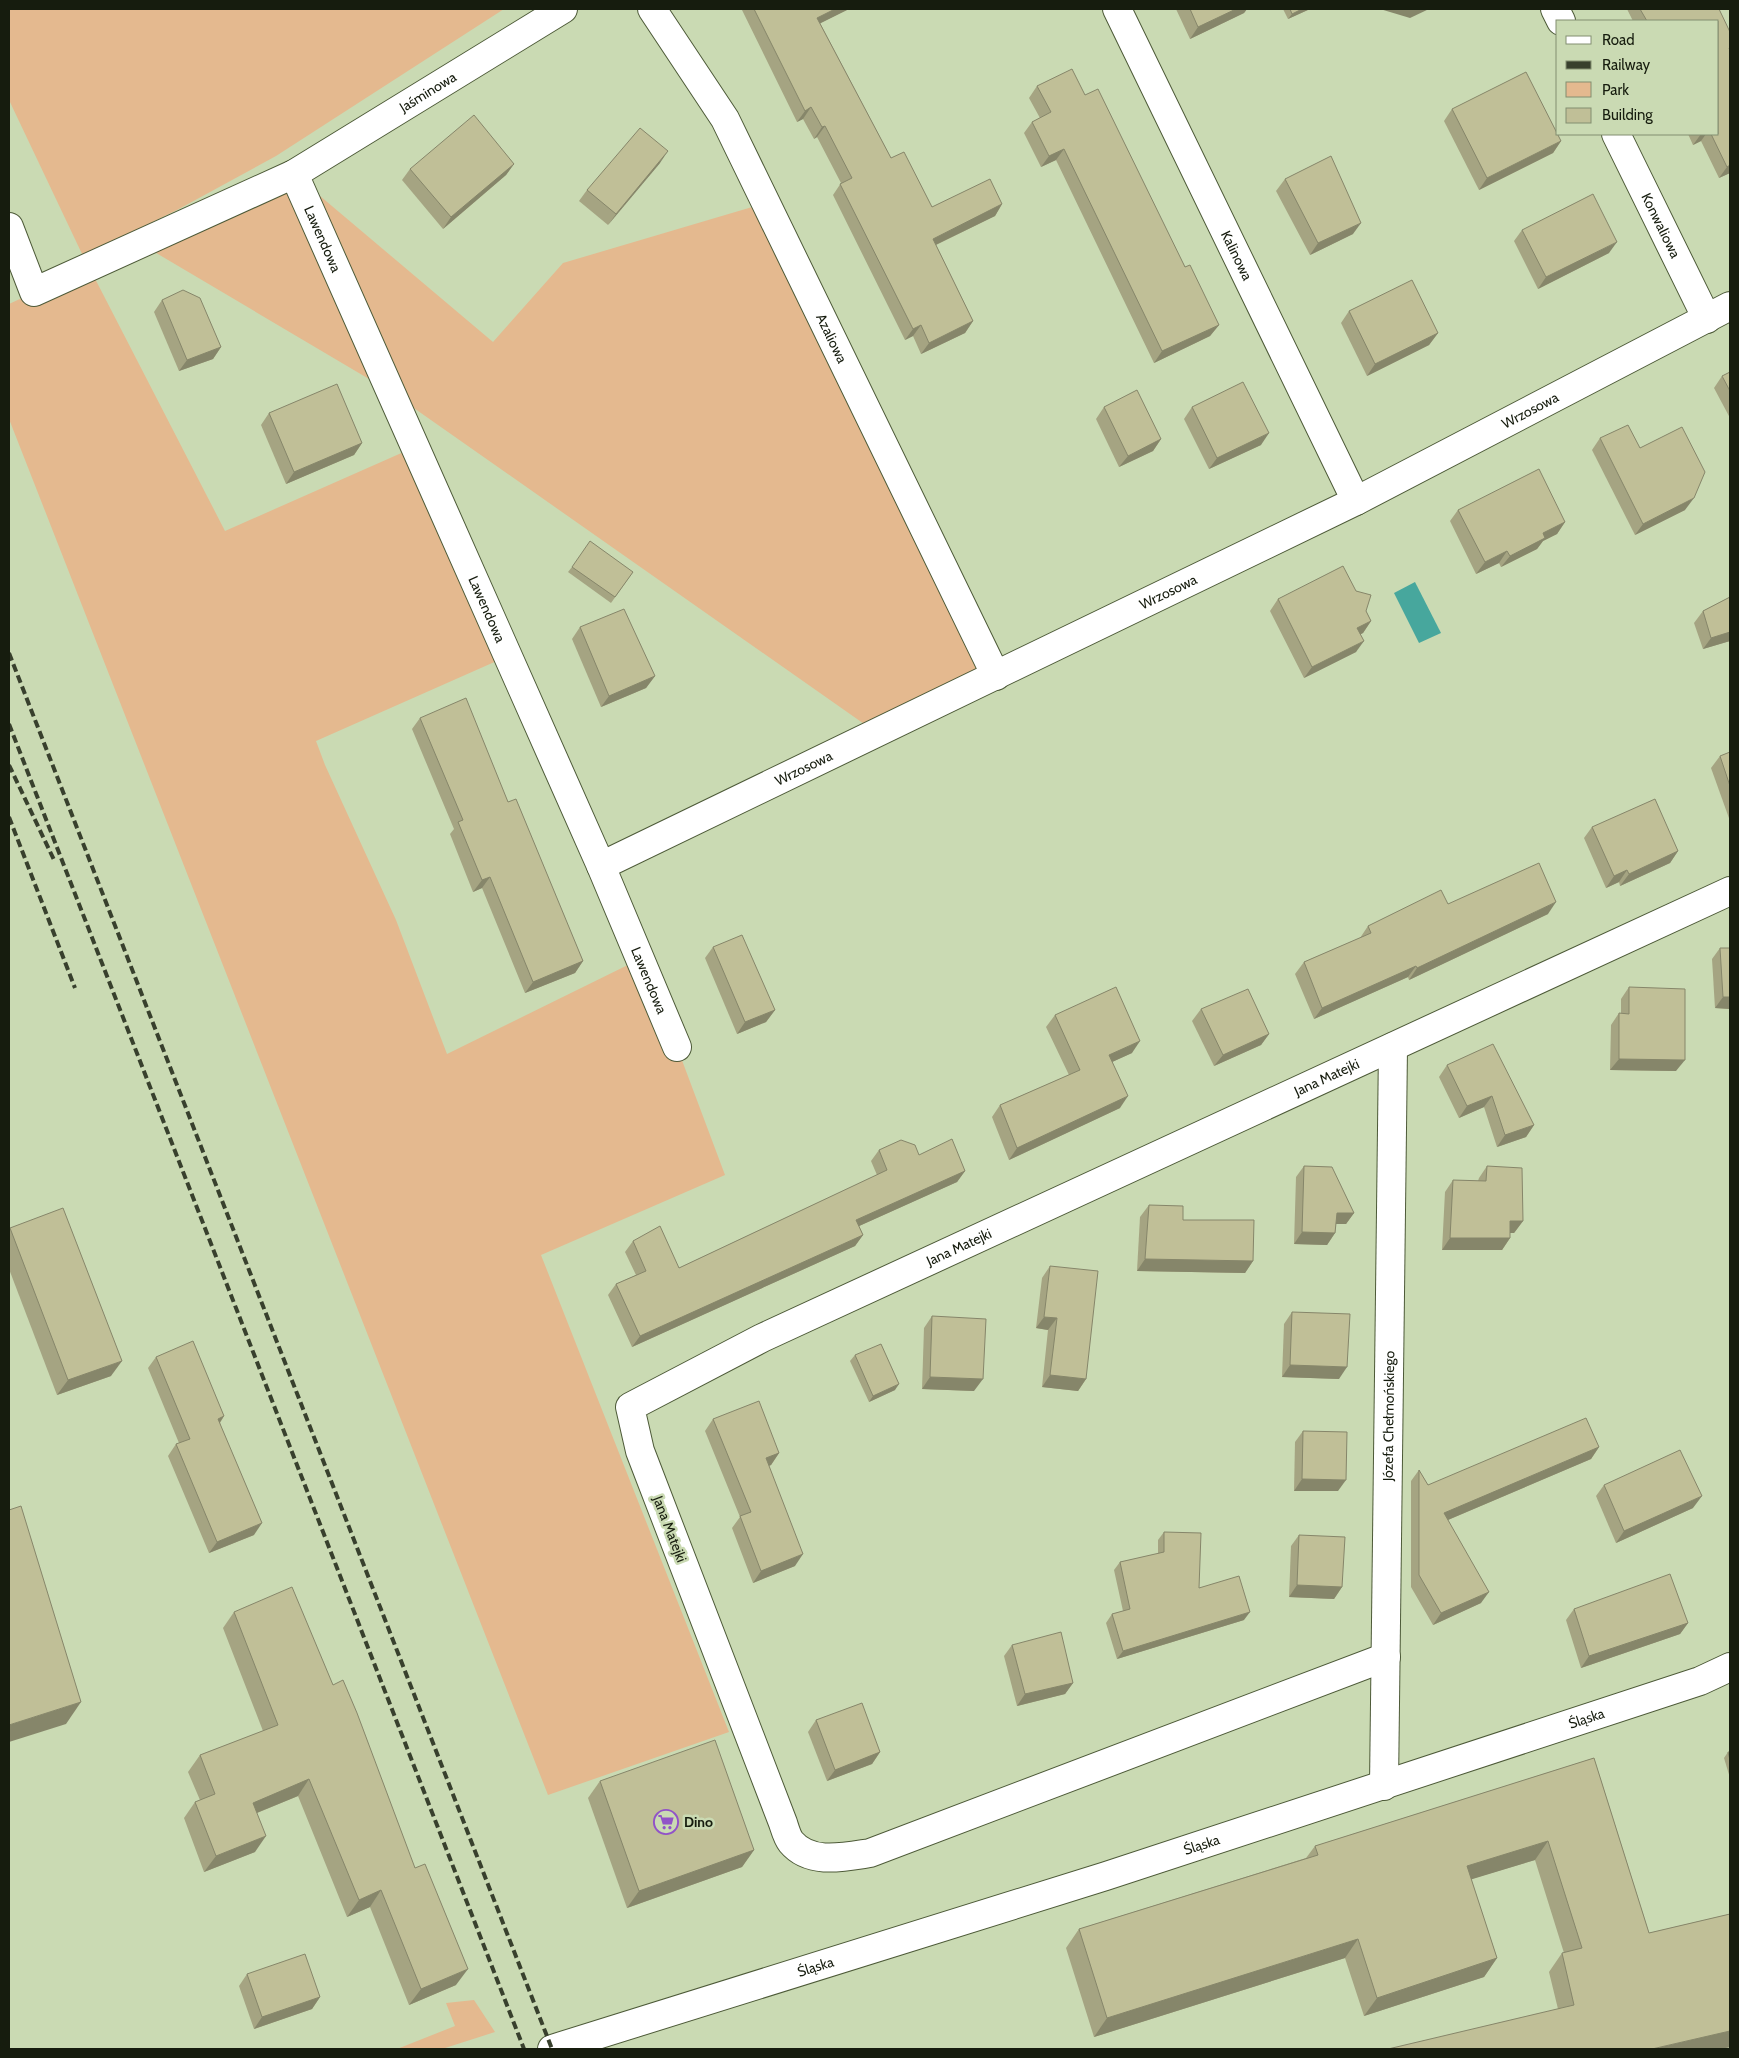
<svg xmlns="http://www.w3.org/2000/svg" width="1739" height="2058" font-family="Cabin,sans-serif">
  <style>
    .green { fill: #e4b98f }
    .water { fill: #47a79d }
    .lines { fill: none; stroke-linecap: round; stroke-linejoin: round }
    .minor-casing { stroke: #4d5a38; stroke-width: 30 }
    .minor { stroke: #fff; stroke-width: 28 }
    .rail { stroke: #38402d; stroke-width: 4; stroke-dasharray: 8 4; stroke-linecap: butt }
    .wall { fill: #a5a482 }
    .shaded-wall { fill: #86866a }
    .building { fill: #c0bf97; stroke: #86866a }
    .labels { text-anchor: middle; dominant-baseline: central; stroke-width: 5; stroke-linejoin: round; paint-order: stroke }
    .street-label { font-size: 14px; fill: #161c0e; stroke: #cadab3 }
    .poi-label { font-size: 14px; font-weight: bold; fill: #161c0e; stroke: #cadab3; text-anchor: start }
  </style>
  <rect width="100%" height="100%" fill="#cadab3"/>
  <!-- green -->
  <g class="green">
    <polygon points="9,9 504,9 276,156 177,210 83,256 9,100"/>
    <polygon points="294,174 493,342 563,263 766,203 996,676 877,733 391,392 141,244"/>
    <polygon points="89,267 225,531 415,447 508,656 316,741 325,765 396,920 447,1054 640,959 677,1047 725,1175 541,1255 729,1732 548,1795 9,419 9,304"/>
    <polygon points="474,2000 495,2032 442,2049 397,2049 455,2026 446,2003"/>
  </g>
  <!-- water -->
  <polygon class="water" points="1415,582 1441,633 1419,643 1394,593"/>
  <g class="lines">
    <defs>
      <g id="minor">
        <path id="s1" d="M652,9L725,119L996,676"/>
        <path id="s2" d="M1117,9L1356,501"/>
        <polyline points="1555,9 1561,21"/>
        <path id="s3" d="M1616,134L1707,319"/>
        <path id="s4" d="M294,174L601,866L677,1047"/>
        <path id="s5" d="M9,227L34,292L294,174L563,9"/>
        <path id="s6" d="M601,866L1356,501L1730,306"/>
        <path id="s7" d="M1386,1657L870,1853C844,1857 810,1865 791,1842C787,1837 785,1829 783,1823L640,1451L630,1407L762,1338L1730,891"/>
        <path id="s8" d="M1384,1786L1393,1047"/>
        <path id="s9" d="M552,2049L1106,1876L1700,1681L1730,1667"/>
      </g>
    </defs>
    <!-- minor casing -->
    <use href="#minor" class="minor-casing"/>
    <!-- minor -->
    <use href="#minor" class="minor"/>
    <!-- rail -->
    <g class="rail">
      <polyline points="9,653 552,2049"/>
      <polyline points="9,724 524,2049"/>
      <polyline points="9,765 55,862"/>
      <polyline points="9,817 75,988"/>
    </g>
  </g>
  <!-- wall -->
  <g class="wall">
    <polygon points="742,9 849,9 820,23 891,158 932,207 1002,204 995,216 936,245 973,321 965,333 921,354 913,336 905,340 833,195 841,183 817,137 814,139 803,119 797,122 742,10"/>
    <polygon points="1176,9 1247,9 1244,13 1190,39"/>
    <polygon points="1283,9 1310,9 1288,19"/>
    <polygon points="1627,9 1719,9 1730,173 1719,178 1701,141 1693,145 1688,134 1718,134 1718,21 1633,21"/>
    <polygon points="1037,86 1085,95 1219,325 1210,336 1154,363 1056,160 1041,167 1024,133 1032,122 1040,118 1029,98"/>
    <polygon points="1452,109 1561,141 1553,153 1479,190 1444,121"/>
    <polygon points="660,163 608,225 579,201 587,190"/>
    <polygon points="514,164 506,175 443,229 402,180 410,169"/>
    <polygon points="1285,179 1353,234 1310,255 1276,191"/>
    <polygon points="1522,230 1609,253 1538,289 1514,241"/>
    <polygon points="162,300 221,347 213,359 179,371 154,312"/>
    <polygon points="1349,311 1438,333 1429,345 1367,376 1341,323"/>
    <polygon points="1730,372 1730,418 1714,388 1722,376"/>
    <polygon points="1104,407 1161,439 1153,451 1119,467 1096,419"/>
    <polygon points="1192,407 1261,445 1209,469 1184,419"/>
    <polygon points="269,413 362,443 354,455 286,484 261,425"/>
    <polygon points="1600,438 1640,448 1685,510 1635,535 1592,450"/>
    <polygon points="1458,510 1565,522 1557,534 1543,541 1537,549 1501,567 1499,563 1476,574 1450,521"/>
    <polygon points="572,567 633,572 611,603 568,572"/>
    <polygon points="1730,597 1730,641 1703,649 1694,623 1703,611"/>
    <polygon points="1278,599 1366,611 1371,621 1363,633 1361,634 1356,652 1304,678 1270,611"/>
    <polygon points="580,627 655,676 646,688 601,707 572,639"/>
    <polygon points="420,718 508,802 583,961 575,973 525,993 482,888 473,892 450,834 454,829 412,729"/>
    <polygon points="1730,752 1730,821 1711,768 1720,756"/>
    <polygon points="1592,827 1678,851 1670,863 1620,886 1619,882 1606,888 1584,838"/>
    <polygon points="1448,904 1548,914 1409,980 1408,977 1314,1019 1295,974 1304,962 1360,938 1368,926"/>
    <polygon points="713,947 775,1010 766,1022 737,1034 705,958"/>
    <polygon points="1720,948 1730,1009 1715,1008 1712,959"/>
    <polygon points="1629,987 1676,1071 1610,1070 1611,1025 1619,1013 1621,1013 1621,999"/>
    <polygon points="1201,1009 1269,1034 1261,1045 1214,1066 1192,1021"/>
    <polygon points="1055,1015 1132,1053 1112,1062 1120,1108 1009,1160 992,1117 1000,1105 1069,1075 1046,1027"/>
    <polygon points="1447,1065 1534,1125 1526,1137 1497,1147 1484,1107 1459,1118 1439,1077"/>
    <polygon points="879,1150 919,1155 965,1171 957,1182 859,1226 863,1235 855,1246 632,1347 608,1295 616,1284 636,1275 625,1252 633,1241 679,1268 877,1175 871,1161"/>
    <polygon points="1304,1166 1354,1213 1346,1224 1336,1224 1335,1233 1327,1245 1294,1244 1296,1177"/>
    <polygon points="1487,1166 1523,1221 1514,1233 1510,1233 1510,1238 1502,1250 1442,1250 1445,1192 1453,1180 1478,1181 1479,1178"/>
    <polygon points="1149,1205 1183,1220 1253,1261 1245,1273 1137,1271 1140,1217"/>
    <polygon points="10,1228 111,1376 57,1395 9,1269 9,1229"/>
    <polygon points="1050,1266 1086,1379 1078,1391 1042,1387 1048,1330 1036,1328 1042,1278"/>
    <polygon points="1292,1312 1339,1379 1282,1377 1284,1324"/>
    <polygon points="932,1316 974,1391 922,1389 924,1328"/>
    <polygon points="855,1355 895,1390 869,1402 850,1361"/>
    <polygon points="156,1357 224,1416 220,1423 254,1535 209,1553 168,1456 176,1444 179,1443 148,1368"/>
    <polygon points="713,1419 779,1453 771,1465 769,1466 795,1566 753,1583 732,1528 740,1517 705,1431"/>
    <polygon points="1303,1431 1338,1491 1294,1491 1295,1442"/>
    <polygon points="1599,1447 1591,1459 1448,1520 1481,1603 1433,1625 1411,1587 1411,1481 1419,1470 1428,1485"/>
    <polygon points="1604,1485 1693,1508 1616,1543 1596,1496"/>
    <polygon points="1164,1532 1199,1588 1244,1620 1117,1659 1106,1623 1112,1614 1123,1611 1114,1570 1120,1562 1158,1554 1158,1540"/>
    <polygon points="1299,1535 1342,1587 1334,1599 1289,1597 1291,1546"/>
    <polygon points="1574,1609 1688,1623 1680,1634 1581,1668 1566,1620"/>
    <polygon points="234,1612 456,1985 409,2005 370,1907 347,1917 298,1796 257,1813 255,1852 204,1872 184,1818 195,1802 200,1800 188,1772 200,1755 263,1731 223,1628"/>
    <polygon points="1012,1645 1073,1683 1065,1694 1017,1706 1004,1656"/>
    <polygon points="816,1720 880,1752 872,1764 827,1781 808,1732"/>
    <polygon points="1728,1752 1730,1752 1730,1778 1724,1758"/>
    <polygon points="1594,1758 1649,1933 1730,1914 1730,2047 1721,2049 1558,2009 1549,1972 1562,1953 1564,1953 1535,1860 1471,1879 1497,1958 1484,1977 1364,2016 1345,1958 1094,2037 1066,1948 1079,1929 1306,1858 1315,1846"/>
    <polygon points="600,1781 754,1850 742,1867 627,1908 588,1798"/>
    <polygon points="247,1974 320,1997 312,2009 254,2029 239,1986"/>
  </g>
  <!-- shaded-wall -->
  <g class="shaded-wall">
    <polygon points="835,9 849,9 809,29 817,18"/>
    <polygon points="1236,9 1247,9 1244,13 1190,39 1198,27"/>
    <polygon points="1302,9 1310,9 1288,19 1292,14"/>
    <polygon points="1380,9 1429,9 1410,18"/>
    <polygon points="811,107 803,119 797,122 805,111"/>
    <polygon points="825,126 817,137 814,139 822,127"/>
    <polygon points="1701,134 1706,134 1701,141 1693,145"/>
    <polygon points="1561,141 1553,153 1479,190 1487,178"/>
    <polygon points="1064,149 1056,160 1041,167 1049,156"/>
    <polygon points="668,151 660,163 608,225 616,214"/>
    <polygon points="514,164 506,175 443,229 451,217"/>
    <polygon points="1730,165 1730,173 1719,178 1727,167"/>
    <polygon points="1002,204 995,216 925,250 933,239"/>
    <polygon points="1361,223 1353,234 1310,255 1318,243"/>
    <polygon points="1617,242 1609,253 1538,289 1546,277"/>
    <polygon points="973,321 965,333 921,354 929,343"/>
    <polygon points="921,325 913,336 905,340 913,329"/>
    <polygon points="1219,325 1210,336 1154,363 1162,351"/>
    <polygon points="1438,333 1429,345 1367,376 1375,364"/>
    <polygon points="221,347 213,359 179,371 187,360"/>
    <polygon points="1269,433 1261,445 1209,469 1217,458"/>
    <polygon points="1161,439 1153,451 1119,467 1128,456"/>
    <polygon points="362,443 354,455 286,484 294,472"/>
    <polygon points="1694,498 1685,510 1635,535 1643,524"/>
    <polygon points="1565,522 1557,534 1543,541 1537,549 1501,567 1510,556 1543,533"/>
    <polygon points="1507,551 1499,563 1476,574 1485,562"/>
    <polygon points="1371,621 1363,633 1349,640 1357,628"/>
    <polygon points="1730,632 1730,641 1703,649 1711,638"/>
    <polygon points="1364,641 1356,652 1304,678 1312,667"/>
    <polygon points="655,676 646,688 601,707 609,696"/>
    <polygon points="1678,851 1670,863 1620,886 1629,874"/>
    <polygon points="1627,870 1619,882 1606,888 1614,876"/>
    <polygon points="490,877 482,888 473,892 482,880"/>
    <polygon points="1556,902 1548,914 1409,980 1417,968"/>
    <polygon points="583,961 575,973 525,993 533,982"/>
    <polygon points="1416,966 1408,977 1314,1019 1322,1008"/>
    <polygon points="1723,997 1730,997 1730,1009 1715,1008"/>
    <polygon points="775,1010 766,1022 737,1034 745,1022"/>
    <polygon points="1269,1034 1261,1045 1214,1066 1223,1055"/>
    <polygon points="1140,1041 1132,1053 1101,1067 1109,1055"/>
    <polygon points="1619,1059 1685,1060 1676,1071 1610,1070"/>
    <polygon points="1128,1096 1120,1108 1009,1160 1017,1148"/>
    <polygon points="1492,1096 1484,1107 1459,1118 1467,1106"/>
    <polygon points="1534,1125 1526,1137 1497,1147 1505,1135"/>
    <polygon points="965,1171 957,1182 848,1231 856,1220"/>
    <polygon points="1337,1213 1354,1213 1346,1224 1328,1224"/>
    <polygon points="1510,1221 1523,1221 1514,1233 1502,1233"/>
    <polygon points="1302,1232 1335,1233 1327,1245 1294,1244"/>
    <polygon points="863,1235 855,1246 632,1347 640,1336"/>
    <polygon points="1450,1238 1510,1238 1502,1250 1442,1250"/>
    <polygon points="1145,1259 1253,1261 1245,1273 1137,1271"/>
    <polygon points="1044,1317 1057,1318 1048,1330 1036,1328"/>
    <polygon points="122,1361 111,1376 57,1395 68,1380"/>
    <polygon points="1290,1365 1347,1367 1339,1379 1282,1377"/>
    <polygon points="1050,1375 1086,1379 1078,1391 1042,1387"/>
    <polygon points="930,1377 983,1379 974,1391 922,1389"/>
    <polygon points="899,1384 895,1390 869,1402 873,1396"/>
    <polygon points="224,1416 216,1428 218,1419"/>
    <polygon points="1599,1447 1591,1459 1436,1525 1444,1513"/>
    <polygon points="779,1453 771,1465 758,1470 766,1458"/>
    <polygon points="1302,1479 1346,1480 1338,1491 1294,1491"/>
    <polygon points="1702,1496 1693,1508 1616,1543 1624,1531"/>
    <polygon points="262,1523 254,1535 209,1553 217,1542"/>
    <polygon points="803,1554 795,1566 753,1583 761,1571"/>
    <polygon points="1297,1585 1342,1587 1334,1599 1289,1597"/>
    <polygon points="1489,1592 1481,1603 1433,1625 1441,1613"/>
    <polygon points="1250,1612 1244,1620 1117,1659 1123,1651"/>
    <polygon points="1688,1623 1680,1634 1581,1668 1589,1656"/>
    <polygon points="1073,1683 1065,1694 1017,1706 1025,1694"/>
    <polygon points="81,1702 66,1724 9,1742 9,1725"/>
    <polygon points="880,1752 872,1764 827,1781 835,1770"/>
    <polygon points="309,1779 298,1796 242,1819 253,1803"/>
    <polygon points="266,1836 255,1852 204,1872 216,1856"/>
    <polygon points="1548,1841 1535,1860 1453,1885 1467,1866"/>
    <polygon points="754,1850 742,1867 627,1908 639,1891"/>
    <polygon points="381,1890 370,1907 347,1917 359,1900"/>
    <polygon points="1358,1939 1345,1958 1094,2037 1107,2018"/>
    <polygon points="1497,1958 1484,1977 1364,2016 1377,1998"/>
    <polygon points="468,1969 456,1985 409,2005 421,1989"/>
    <polygon points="320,1997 312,2009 254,2029 262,2017"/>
    <polygon points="1730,2031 1730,2047 1721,2049 1652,2049"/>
  </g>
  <!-- building -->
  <g class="building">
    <polygon points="754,9 835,9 817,18 891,158 904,152 932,207 990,179 1002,204 933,239 973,321 929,343 921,325 913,329 840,184 852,178 825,126 822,127 811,107 805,111"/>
    <polygon points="1190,9 1236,9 1198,27"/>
    <polygon points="1290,9 1302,9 1292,14"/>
    <polygon points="1640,9 1719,9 1730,32 1730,47 1729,48 1730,50 1730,165 1727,167 1711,134 1718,134 1718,21 1647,21"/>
    <polygon points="1072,69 1085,95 1098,89 1185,267 1190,265 1219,325 1162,351 1064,149 1049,156 1032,122 1051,112 1037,86"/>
    <polygon points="1526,72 1561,141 1487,178 1452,109"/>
    <polygon points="474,115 514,164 451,217 410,169"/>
    <polygon points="640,128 668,151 616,214 587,190"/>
    <polygon points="1331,156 1361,223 1318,243 1285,179"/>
    <polygon points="1593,194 1617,242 1546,277 1522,230"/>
    <polygon points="1412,280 1438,333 1375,364 1349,311"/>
    <polygon points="183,290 200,298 221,347 187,360 162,300"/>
    <polygon points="1730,372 1730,391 1722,376"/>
    <polygon points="1243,382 1269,433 1217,458 1192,407"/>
    <polygon points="337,384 362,443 294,472 269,413"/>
    <polygon points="1137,390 1161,439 1128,456 1104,407"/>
    <polygon points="1628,425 1640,448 1682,427 1705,472 1694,498 1643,524 1600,438"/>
    <polygon points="1539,469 1565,522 1543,533 1545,538 1510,556 1507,551 1485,562 1458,510"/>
    <polygon points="590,541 633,572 615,597 572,567"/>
    <polygon points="1343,566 1356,591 1371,595 1366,611 1371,621 1357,628 1364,641 1312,667 1278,599"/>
    <polygon points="1730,597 1730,632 1711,638 1703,611"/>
    <polygon points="624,609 655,676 609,696 580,627"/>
    <polygon points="466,698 508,802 516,799 583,961 533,982 490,877 482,880 458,822 463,820 420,718"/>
    <polygon points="1730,752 1730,786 1720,756"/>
    <polygon points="1655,799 1678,851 1629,874 1627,870 1614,876 1592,827"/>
    <polygon points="1539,863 1556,902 1417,968 1416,966 1322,1008 1304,962 1371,933 1368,926 1441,890 1448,904"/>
    <polygon points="742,935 775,1010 745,1022 713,947"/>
    <polygon points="1720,948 1730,948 1730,997 1723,997"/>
    <polygon points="1116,987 1140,1041 1109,1055 1128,1096 1017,1148 1000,1105 1080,1070 1055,1015"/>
    <polygon points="1629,987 1685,989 1685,1060 1619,1059 1619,1013 1629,1014"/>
    <polygon points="1248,989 1269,1034 1223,1055 1201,1009"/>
    <polygon points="1493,1044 1534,1125 1505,1135 1492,1096 1467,1106 1447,1065"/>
    <polygon points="952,1139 965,1171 856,1220 863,1235 640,1336 616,1284 646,1271 633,1241 660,1226 679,1268 887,1170 879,1150 901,1140 915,1145 919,1155"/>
    <polygon points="1304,1166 1332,1167 1354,1213 1337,1213 1335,1233 1302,1232"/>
    <polygon points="1487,1166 1522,1168 1523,1221 1510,1221 1510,1238 1450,1238 1453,1180 1486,1181"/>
    <polygon points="1149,1205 1183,1206 1183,1220 1254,1220 1253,1261 1145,1259"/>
    <polygon points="63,1208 122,1361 68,1380 10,1228"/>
    <polygon points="1050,1266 1098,1271 1086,1379 1050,1375 1057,1318 1044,1317"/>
    <polygon points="1292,1312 1350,1314 1347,1367 1290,1365"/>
    <polygon points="932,1316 986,1319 983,1379 930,1377"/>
    <polygon points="193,1341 224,1416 218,1419 262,1523 217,1542 176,1444 190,1439 156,1357"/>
    <polygon points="881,1344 899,1384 873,1396 855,1355"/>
    <polygon points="759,1401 779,1453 766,1458 803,1554 761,1571 740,1516 751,1512 713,1419"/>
    <polygon points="1586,1418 1599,1447 1444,1513 1489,1592 1441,1613 1419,1575 1419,1470 1428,1485"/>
    <polygon points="1303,1431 1347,1432 1346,1480 1302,1479"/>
    <polygon points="1680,1450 1702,1496 1624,1531 1604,1485"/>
    <polygon points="21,1506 81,1702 9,1725 9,1510"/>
    <polygon points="1164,1532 1201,1533 1199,1588 1239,1576 1250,1612 1123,1651 1112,1614 1130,1609 1120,1562 1164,1552"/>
    <polygon points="1299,1535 1345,1537 1342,1587 1297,1585"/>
    <polygon points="1670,1574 1688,1623 1589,1656 1574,1609"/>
    <polygon points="292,1587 333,1685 343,1680 357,1713 415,1868 425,1864 468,1969 421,1989 381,1890 359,1900 309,1779 253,1803 266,1836 216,1856 195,1802 215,1794 200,1755 278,1725 234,1612"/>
    <polygon points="1061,1632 1073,1683 1025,1694 1012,1645"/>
    <polygon points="862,1703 880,1752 835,1770 816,1720"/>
    <polygon points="715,1740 754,1850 639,1891 600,1781"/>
    <polygon points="1728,1752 1730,1752 1730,1760"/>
    <polygon points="1594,1758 1649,1933 1730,1914 1730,2031 1652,2049 1388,2049 1574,2005 1562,1953 1582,1948 1548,1841 1467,1866 1497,1958 1377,1998 1358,1939 1107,2018 1079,1929 1318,1855 1315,1846"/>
    <polygon points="305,1954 320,1997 262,2017 247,1974"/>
  </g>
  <!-- icons -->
  <defs>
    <symbol id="supermarket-ring" viewBox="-11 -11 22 22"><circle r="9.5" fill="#cadab3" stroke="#9152c8" stroke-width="1.5"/><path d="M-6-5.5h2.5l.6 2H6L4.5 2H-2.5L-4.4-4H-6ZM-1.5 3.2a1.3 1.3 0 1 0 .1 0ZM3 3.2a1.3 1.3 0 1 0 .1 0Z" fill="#9152c8"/></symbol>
  </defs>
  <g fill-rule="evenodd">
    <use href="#supermarket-ring" x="652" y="1808" width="28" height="28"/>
  </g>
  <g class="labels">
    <!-- street labels -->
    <g class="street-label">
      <text stroke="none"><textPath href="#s5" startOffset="512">Jaśminowa</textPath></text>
      <text stroke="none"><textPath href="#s3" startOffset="102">Konwaliowa</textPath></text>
      <text stroke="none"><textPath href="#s4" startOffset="71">Lawendowa</textPath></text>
      <text stroke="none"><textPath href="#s2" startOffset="274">Kalinowa</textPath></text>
      <text stroke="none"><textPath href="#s1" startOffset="376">Azaliowa</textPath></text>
      <text stroke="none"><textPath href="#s6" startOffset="1035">Wrzosowa</textPath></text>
      <text stroke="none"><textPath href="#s6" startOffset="630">Wrzosowa</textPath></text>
      <text stroke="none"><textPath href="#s4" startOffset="476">Lawendowa</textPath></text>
      <text stroke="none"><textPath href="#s6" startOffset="225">Wrzosowa</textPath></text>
      <text stroke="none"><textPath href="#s4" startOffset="881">Lawendowa</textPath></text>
      <text stroke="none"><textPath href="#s7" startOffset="1871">Jana Matejki</textPath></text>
      <text stroke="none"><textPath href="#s7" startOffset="1466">Jana Matejki</textPath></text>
      <text stroke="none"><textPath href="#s8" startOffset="370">Józefa Chełmońskiego</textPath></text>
      <text transform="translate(670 1529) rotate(69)">Jana Matejki</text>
      <text stroke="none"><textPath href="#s9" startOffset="1086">Śląska</textPath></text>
      <text stroke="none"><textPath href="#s9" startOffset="681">Śląska</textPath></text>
      <text stroke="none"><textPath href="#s9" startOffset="276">Śląska</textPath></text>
    </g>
    <!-- poi labels -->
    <g class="poi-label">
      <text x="684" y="1822">Dino</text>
    </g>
  </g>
  <!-- border -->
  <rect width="1739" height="2058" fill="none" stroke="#161c0e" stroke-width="20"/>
  <!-- legend -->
  <rect x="1556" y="20" width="162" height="115" fill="#cadab3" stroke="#828e71"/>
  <rect x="1566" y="36" width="25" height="8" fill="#ffffff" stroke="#828e71"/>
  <text x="1602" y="45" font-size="15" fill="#161c0e">Road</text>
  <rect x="1566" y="61" width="25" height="8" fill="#38402d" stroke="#828e71"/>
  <text x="1602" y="70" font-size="15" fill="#161c0e">Railway</text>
  <rect x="1566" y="82" width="25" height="15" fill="#e4b98f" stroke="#828e71"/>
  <text x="1602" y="95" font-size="15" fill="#161c0e">Park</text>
  <rect x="1566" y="108" width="25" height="15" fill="#c0bf97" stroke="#828e71"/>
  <text x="1602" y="120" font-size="15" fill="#161c0e">Building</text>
</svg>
